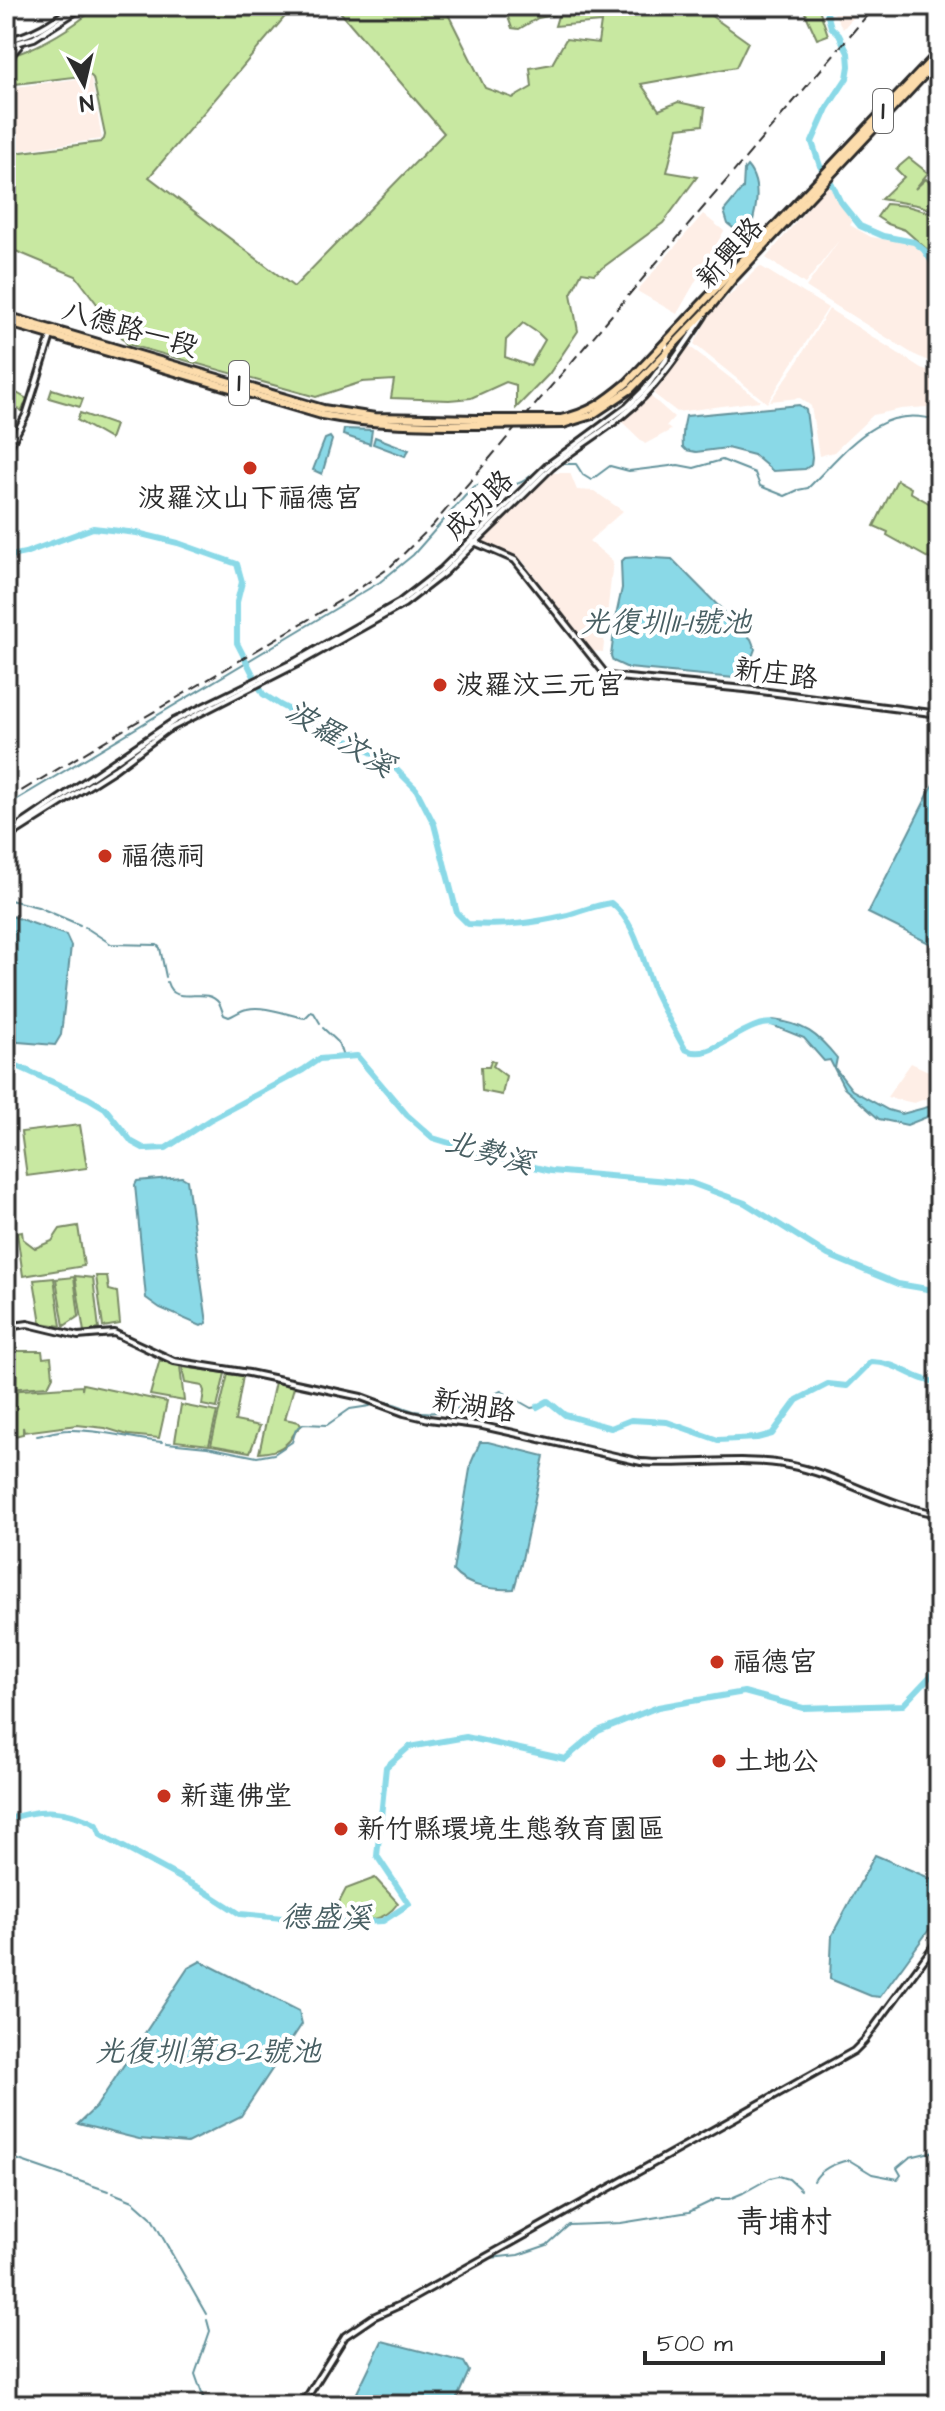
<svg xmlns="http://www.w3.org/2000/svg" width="945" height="2411" font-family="'Architects Daughter','LXGW WenKai TC',sans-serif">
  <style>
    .built { fill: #feeee6 }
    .green { fill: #c8e8a1; stroke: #7a8a66; stroke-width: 2; fill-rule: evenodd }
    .water { fill: #8ad9e7; stroke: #64939c; stroke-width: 2 }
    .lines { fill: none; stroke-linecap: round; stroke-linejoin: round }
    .stream { stroke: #64939c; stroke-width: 2 }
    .river { stroke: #8ad9e7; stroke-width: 6 }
    .minor-casing { stroke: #2b2b2b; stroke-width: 10 }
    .major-casing { stroke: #2b2b2b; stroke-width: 12 }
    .minor { stroke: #fff; stroke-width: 4 }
    .major { stroke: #fcdcac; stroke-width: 6 }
    .rail { stroke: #2b2b2b; stroke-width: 2; stroke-dasharray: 12 6; stroke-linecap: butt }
    .major-bridge-casing { stroke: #2b2b2b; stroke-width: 12; stroke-linecap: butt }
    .major-bridge { stroke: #fcdcac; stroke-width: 6 }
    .poi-dot { fill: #c8321e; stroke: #fff; stroke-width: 3 }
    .labels { text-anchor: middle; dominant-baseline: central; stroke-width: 8; stroke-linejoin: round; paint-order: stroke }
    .shield { fill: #fff; stroke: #6b6b6b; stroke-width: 2 }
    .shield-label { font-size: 26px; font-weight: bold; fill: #2b2b2b }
    .street-label { font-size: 28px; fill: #2b2b2b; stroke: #fff }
    .poi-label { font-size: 28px; fill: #2b2b2b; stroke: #fff; text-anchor: start }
    .water-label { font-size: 30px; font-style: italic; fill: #485f63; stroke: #fff }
    .quarter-label { font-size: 32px; fill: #2b2b2b; stroke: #fff }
  </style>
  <rect width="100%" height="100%" fill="#fff"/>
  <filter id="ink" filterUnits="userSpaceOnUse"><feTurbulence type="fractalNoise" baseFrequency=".0125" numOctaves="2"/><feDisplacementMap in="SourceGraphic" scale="16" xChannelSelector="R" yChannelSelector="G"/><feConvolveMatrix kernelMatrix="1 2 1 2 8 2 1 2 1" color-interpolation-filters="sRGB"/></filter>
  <g filter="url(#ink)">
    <!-- built -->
    <g class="built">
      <polygon points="830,6 863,6 843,29"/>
      <polygon points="91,77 102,139 14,151 7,88"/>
      <polygon points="828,184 852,222 850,225 871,237 912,244 922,251 939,275 939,366 913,354 806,287 840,239 805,284 766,258"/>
      <polygon points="703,214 724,231 677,314 637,291"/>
      <polygon points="760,266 828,308 767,403 694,344 711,313"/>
      <polygon points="829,309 921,368 939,374 939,406 901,409 873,415 834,452 819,456 811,406 800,398 770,401 795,366"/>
      <polygon points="689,346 760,401 677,412 654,394"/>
      <polygon points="649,395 674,417 666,426 671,430 645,444 621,421"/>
      <polygon points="553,473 570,473 577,490 594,491 623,511 589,541 613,561 603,652 592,651 523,561 481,540"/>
      <polygon points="911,1063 926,1070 939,1073 939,1094 914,1103 887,1097"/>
    </g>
    <!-- green -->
    <g class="green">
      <path d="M98,6H294L149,177L294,287L444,133L335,6H444L485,88L513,98L532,87L530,68L552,64L566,39L598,43L601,22L555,26L561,6H648L710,15L748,42L736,67L641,84L659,110L678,102L705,108L703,125L678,128L667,172L697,177L663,223L594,274L582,272L571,294L578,331L549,374L516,408V385L506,382L471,398L449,400L391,398L394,380L362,382L316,397L127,344L76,276L6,247V154L101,142L104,139L105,135L93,78L90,75L6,85V82L17,54C48,43 73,27 98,6ZM523,323L538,333L545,340L530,366L505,357L506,340Z"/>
      <polygon points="504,6 556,6 554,15 538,18 519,29 512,28"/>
      <polygon points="802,6 818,6 828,35 817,39"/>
      <polygon points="909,158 928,173 915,189 926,179 939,192 939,196 934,201 939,206 937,211 917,205 881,199 904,177 896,169"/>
      <polygon points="886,204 907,206 939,215 939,260 905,230 888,224 877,217"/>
      <polygon points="8,388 27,399 22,411 6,401"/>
      <polygon points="52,389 83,399 80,407 49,398"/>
      <polygon points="80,413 115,425 110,439 77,420"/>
      <polygon points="897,480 911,488 910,492 939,509 939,564 887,535 888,532 874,526"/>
      <polygon points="491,1060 495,1062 493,1066 506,1076 502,1095 482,1091 481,1067 489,1067"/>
      <polygon points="80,1125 87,1168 27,1176 21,1132"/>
      <polygon points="78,1226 84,1266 23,1276 17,1233 22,1232 23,1239 35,1248 52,1241 60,1229"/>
      <polygon points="75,1276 93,1278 99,1329 84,1332"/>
      <polygon points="96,1276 107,1276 109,1290 117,1292 120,1324 103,1327"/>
      <polygon points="74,1277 79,1316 64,1326 56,1279"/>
      <polygon points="54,1278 61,1326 41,1323 34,1280"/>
      <polygon points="6,1339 16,1347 17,1351 42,1351 43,1358 51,1357 53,1376 48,1386 6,1389"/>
      <polygon points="160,1359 161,1361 180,1366 184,1401 150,1395"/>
      <polygon points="182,1367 225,1373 217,1408 202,1405 204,1391 202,1386 185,1383"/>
      <polygon points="228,1374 243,1376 235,1421 260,1426 250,1452 211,1445"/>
      <path d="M275,1382L294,1387L285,1419L299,1422L301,1426C294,1431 294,1435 289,1441C280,1451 270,1452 259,1453Z"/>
      <polygon points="83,1384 167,1402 159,1438 128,1435 105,1428 77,1425 24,1432 23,1427 23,1434 6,1438 6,1391 82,1386 82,1390"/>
      <polygon points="181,1405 217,1412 209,1445 175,1441"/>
      <path d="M375,1878L398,1903C380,1928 359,1918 333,1914L346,1889Z"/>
    </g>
    <!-- water -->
    <g class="water">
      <path d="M747,166C764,185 755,217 747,239L728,224L724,211L743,188L744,170Z"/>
      <path d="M799,405L806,410L812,457L811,465L805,469L773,471L754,455L727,448L696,452L686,450L683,447C682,436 683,427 686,416Z"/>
      <polygon points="344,429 372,430 370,444 343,435"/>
      <polygon points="330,437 332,440 322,474 313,470 325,439"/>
      <polygon points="375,437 409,450 405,456 373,444"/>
      <path d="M637,557L672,559L751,639L755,649C750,663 747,671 734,678L628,668L613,661L611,656L616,616L622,588L621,562L625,558Z"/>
      <polygon points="939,773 939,938 935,946 868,913"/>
      <polygon points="6,914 66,935 71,946 61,1035 55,1045 6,1041"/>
      <path d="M773,1020C804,1024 817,1033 837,1058L835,1068L852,1090L888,1110L902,1114L939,1104V1112L907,1125L879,1119L844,1088L830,1060L824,1061L804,1038L769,1024Z"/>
      <polygon points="182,1177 187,1180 207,1323 201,1326 160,1308 146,1298 135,1185 137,1181"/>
      <path d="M480,1442H488L544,1456L521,1564L514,1589C493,1590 466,1587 453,1571L471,1463Z"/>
      <polygon points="875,1855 939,1882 939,1916 880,1997 871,1996 830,1979 832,1935"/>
      <polygon points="201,1961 299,2011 302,2024 241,2116 187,2143 139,2139 78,2124 96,2107 188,1968"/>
      <polygon points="382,2341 464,2362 469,2371 454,2405 351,2405"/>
    </g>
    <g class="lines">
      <!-- stream -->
      <g class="stream">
        <path d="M564,464H576L583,475L591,480L610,466L629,471L678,465L694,468L722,460L755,473L760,486L785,496L798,490L808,488C846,451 879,401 939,421"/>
        <path d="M6,806L380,582L413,555L473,487C487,479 496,487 511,485C524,484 534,473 544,465"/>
        <polyline points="6,899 38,907 80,925"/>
        <polyline points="85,927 111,944 157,945 160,948 166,977"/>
        <path d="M167,982C175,1009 205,984 219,1003C221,1006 222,1011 224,1015L229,1017C234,1015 241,1010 247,1009C265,1005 287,1015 305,1018L311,1012L314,1013L320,1023"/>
        <polyline points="323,1028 338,1042 343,1057"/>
        <path d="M383,1402C395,1402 402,1408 414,1411C446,1417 473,1404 501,1391L531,1408L537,1407"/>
        <path d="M37,1436C47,1434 58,1430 68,1430C100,1429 130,1439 162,1442"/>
        <polyline points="167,1443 207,1447 257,1457 274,1454 292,1442 296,1429 304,1424 327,1425 350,1409 370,1406"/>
        <polyline points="6,2156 8,2157"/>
        <polyline points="13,2158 108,2191"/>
        <path d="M814,2181C821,2168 835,2163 849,2160L872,2174L898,2179L901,2175L897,2168L910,2157L939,2150"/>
        <polyline points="113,2193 133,2201 151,2217 206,2314"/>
        <polyline points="490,2258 518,2255 547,2245 569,2225 621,2223 689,2212 716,2199 729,2199 743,2193 770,2178 779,2176 789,2179 801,2190"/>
        <polyline points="206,2405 195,2374 210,2331 207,2320"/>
      </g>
      <!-- river -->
      <g class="river">
        <polyline points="825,6 831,27 839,35 848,53 849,66 847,78 827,108 812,142 820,166 832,184 840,201 860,226 883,236 914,242 924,250 939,272"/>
        <path d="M6,557L25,553L93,528L137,533L178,543L237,564L242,582L237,602V643L263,694L280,705L388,761L416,789L434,824L457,913L468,924C507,926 530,924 568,915C583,911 595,905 611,903C638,924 642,962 655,993C664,1012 675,1031 685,1049C712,1065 744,1017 777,1024"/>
        <polyline points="6,1061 88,1098 105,1108 132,1142 145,1149 166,1148 211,1119 303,1070 319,1059 357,1056 407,1115 433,1138 505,1160 551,1171 691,1183 745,1203 828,1255 898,1284 939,1291"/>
        <path d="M537,1407L548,1401L565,1415L611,1428L631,1420L667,1422L718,1440L757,1438L772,1434L797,1400L828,1384L847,1386L871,1362C900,1362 915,1382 939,1382"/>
        <path d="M6,1820C39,1808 66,1808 97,1825L101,1835L201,1889L240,1914L336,1923L383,1921L409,1904L377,1856L386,1767L409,1747L466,1737L565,1759L598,1731L658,1707L744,1692L803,1708L903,1705L939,1667"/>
      </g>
      <defs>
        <g id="minor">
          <path d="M6,40C33,36 53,22 74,6"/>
          <polyline points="6,46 34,38 84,6"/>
          <polyline points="9,57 19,46"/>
          <polyline points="6,453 26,415 51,336"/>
          <polyline points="474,542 515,560 607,676 745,689 939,714"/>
          <polyline points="6,835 174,721 296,661 400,602 441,570 548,465 628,406 645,389 666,360 668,352 666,344"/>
          <path d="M6,838L115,769L167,730L299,663L404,604L444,573L551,468C573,449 599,435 622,416C656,389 680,352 704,316"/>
          <path d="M6,1327L28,1324L78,1336L114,1333L174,1361L249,1373L361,1397L404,1413L429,1419L483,1426L641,1462C689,1466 741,1456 788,1465C841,1475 886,1506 939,1514"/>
          <polyline points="302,2405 345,2336 373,2317 402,2304 854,2051 864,2041 939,1939"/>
        </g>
        <g id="major">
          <polyline points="6,316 323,409 375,417 477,419"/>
          <path d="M6,322L322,415C373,425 424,425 476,425"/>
          <path d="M561,419C591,412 604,402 627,383L939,52"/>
          <polyline points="563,424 592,415 631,389 710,307 732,280 939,59"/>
        </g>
      </defs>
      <!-- minor casing -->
      <use href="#minor" class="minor-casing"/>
      <!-- major casing -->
      <use href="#major" class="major-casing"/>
      <!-- minor -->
      <use href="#minor" class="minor"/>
      <!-- major -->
      <use href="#major" class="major"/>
      <!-- rail -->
      <polyline class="rail" points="6,800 351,594 389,568 432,526 875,6"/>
      <defs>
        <g id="major-bridge">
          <polyline points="477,419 561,419"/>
          <polyline points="476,425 563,424"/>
        </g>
      </defs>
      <!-- major-bridge casing -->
      <use href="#major-bridge" class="major-bridge-casing"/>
      <!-- major-bridge -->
      <use href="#major-bridge" class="major-bridge"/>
    </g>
  </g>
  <!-- markers -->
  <g class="poi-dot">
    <circle cx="250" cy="468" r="8"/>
    <circle cx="440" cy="685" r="8"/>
    <circle cx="105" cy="856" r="8"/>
    <circle cx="717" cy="1662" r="8"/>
    <circle cx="719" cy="1761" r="8"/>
    <circle cx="164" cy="1796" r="8"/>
    <circle cx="341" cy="1829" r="8"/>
  </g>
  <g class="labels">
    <!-- shield labels -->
    <g class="shield">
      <rect x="873" y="89" width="20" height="44" rx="6"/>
      <rect x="229" y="361" width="20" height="44" rx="6"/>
    </g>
    <g class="shield-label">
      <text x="883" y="111">1</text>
      <text x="239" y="383">1</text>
    </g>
    <!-- street labels -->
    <g class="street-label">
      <text transform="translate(730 253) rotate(-48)">新興路</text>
      <text transform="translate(130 329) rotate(16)">八德路一段</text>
      <text transform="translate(479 505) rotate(-45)">成功路</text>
      <text transform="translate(776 674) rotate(7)">新庄路</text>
      <text transform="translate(474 1406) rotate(9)">新湖路</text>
    </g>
    <!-- poi labels -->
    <g class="poi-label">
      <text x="250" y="498" text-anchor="middle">波羅汶山下福德宮</text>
      <text x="456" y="685">波羅汶三元宮</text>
      <text x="121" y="856">福德祠</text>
      <text x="733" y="1662">福德宮</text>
      <text x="735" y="1761">土地公</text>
      <text x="180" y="1796">新蓮佛堂</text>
      <text x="357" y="1829">新竹縣環境生態教育園區</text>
    </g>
    <!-- water labels -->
    <g class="water-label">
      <text x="666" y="623">光復圳11-1號池</text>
      <text transform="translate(340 739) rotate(31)">波羅汶溪</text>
      <text transform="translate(489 1153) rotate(16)">北勢溪</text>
      <text transform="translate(326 1918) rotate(1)">德盛溪</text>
      <text x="208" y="2052">光復圳第8-2號池</text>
    </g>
    <!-- quarter labels -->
    <g class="quarter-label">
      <text x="784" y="2222">青埔村</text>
    </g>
  </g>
  <!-- margin -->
  <rect width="945" height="2411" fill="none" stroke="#fff" stroke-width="32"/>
  <rect x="16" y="16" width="913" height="2379" fill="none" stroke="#2b2b2b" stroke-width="3" filter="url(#ink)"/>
  <!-- north arrow -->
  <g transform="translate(84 84) rotate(172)" stroke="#ffffff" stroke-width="6" paint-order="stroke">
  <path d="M0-6L14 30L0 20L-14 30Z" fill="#2b2b2b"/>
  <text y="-12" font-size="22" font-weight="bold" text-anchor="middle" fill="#2b2b2b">N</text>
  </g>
  <!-- scale -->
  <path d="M645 2351v12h238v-12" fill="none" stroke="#2b2b2b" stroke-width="4"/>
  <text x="657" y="2351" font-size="24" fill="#2b2b2b" stroke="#ffffff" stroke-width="6" paint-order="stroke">500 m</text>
</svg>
